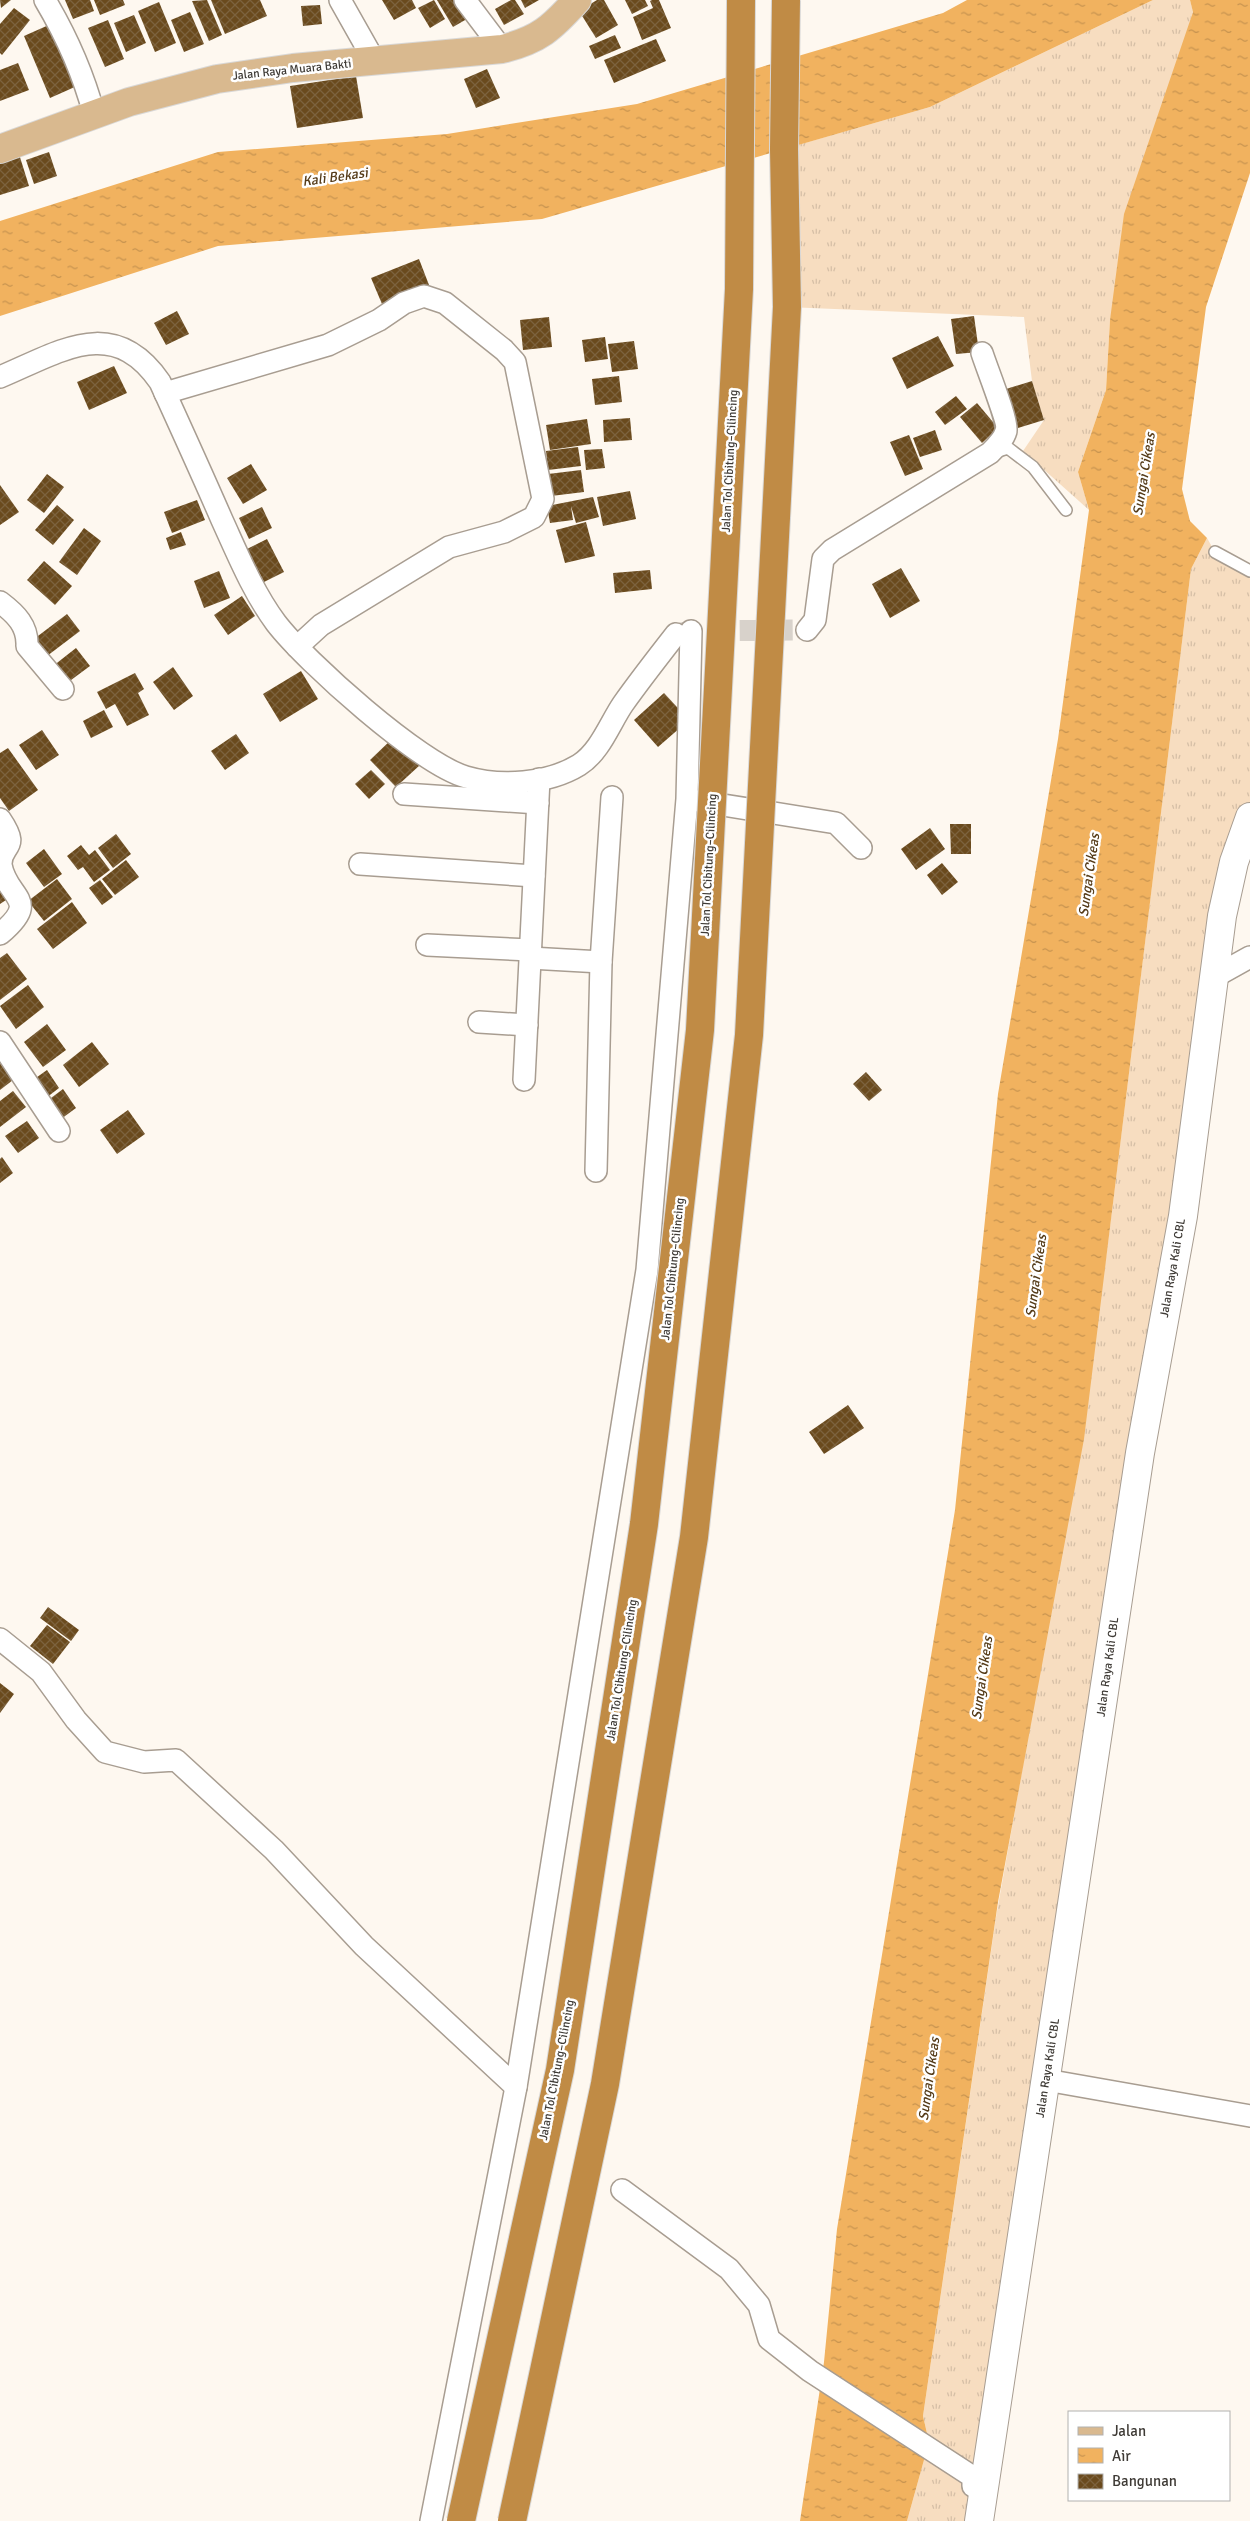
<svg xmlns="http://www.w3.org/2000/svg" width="1250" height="2521" font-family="Signika,sans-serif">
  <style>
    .grass { fill: url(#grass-tufts) }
    .water { fill: url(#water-ripples) }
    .building { fill: url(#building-cross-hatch) }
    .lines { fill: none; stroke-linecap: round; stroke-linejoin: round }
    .minor-tunnel { stroke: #d8d2cb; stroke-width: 21; stroke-dasharray: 21 11; stroke-linecap: butt }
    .service-casing { stroke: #a89d91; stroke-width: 14 }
    .minor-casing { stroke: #a89d91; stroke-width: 24 }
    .tertiary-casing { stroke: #a89d91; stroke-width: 30 }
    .primary-casing { stroke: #d9d8d7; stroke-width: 30 }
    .service { stroke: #fff; stroke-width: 11 }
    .minor { stroke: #fff; stroke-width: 21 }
    .tertiary { stroke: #fff; stroke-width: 28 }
    .primary { stroke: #d9b98f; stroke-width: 28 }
    .motorway-bridge-casing { stroke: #d9d8d7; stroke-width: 30; stroke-linecap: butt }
    .motorway-bridge { stroke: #c08b45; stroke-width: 28 }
    .labels { text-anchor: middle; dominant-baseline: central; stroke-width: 5; stroke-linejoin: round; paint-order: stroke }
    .street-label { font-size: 12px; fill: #3f3b36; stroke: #fff }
    .water-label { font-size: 14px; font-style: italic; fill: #553b18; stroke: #fff }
  </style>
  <defs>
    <pattern id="grass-tufts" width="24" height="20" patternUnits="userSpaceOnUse" patternTransform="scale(1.25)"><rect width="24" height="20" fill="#f7ddc0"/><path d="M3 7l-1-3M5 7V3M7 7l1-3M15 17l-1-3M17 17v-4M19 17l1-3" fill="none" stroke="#d5bfa6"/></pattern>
    <pattern id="water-ripples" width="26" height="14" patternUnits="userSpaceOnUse" patternTransform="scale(1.25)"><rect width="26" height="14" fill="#f1b25f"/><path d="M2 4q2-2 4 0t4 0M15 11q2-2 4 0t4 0" fill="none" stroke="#c5924f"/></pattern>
    <pattern id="building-cross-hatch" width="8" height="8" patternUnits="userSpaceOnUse" patternTransform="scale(1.25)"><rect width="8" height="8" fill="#6a4a1d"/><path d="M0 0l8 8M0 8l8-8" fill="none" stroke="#7c623e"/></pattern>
  </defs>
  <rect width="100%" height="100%" fill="#fef8f0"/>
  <!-- grass -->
  <g class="grass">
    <polygon points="1153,0 1190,0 1193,11 1110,320 1106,390 1078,472 1089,510 1023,451 1044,420 1032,381 1024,317 787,307 784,149 930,107"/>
    <polygon points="1207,538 1215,552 1250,571 1250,822 968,2521 907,2521 929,2442 923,2416 996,1917 1022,1771 1107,1251 1191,569"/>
  </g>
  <!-- water -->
  <g class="water">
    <polygon points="967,0 1153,0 930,107 542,219 218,246 0,316 0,221 218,152 447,134 637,104 943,13"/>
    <polygon points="1190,0 1250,0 1250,173 1206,307 1182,489 1190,521 1207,538 1191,569 1084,1439 998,1902 923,2416 929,2442 907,2521 800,2521 824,2362 837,2229 955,1510 998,1094 1058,739 1089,510 1078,472 1106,390 1110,320 1124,214 1193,12"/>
  </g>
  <!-- building -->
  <g class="building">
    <polygon points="0,0 11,0 1,8"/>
    <polygon points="65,0 90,0 94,11 73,19"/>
    <polygon points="94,0 123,0 125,5 100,15"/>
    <polygon points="207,0 222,35 209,41 192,1"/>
    <polygon points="211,0 260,0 267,16 225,34"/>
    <polygon points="382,0 412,0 416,8 394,20"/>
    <polygon points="434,0 445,19 430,28 418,8"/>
    <polygon points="437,0 462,0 472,16 453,27"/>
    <polygon points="511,0 515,0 524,14 504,25 495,9"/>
    <polygon points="521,0 539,0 525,8"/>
    <polygon points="597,0 604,0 618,25 596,38 579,11"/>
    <polygon points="625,0 645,0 648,6 632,14"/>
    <polygon points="652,0 659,0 671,28 642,40 633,17 653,8 650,1"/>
    <polygon points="159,2 176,43 155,52 138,11"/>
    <polygon points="320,5 322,24 303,26 301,6"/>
    <polygon points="14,8 30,20 2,55 0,53 0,24"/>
    <polygon points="190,12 204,44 184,52 171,20"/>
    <polygon points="134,15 146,43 126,52 114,23"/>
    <polygon points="108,20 124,59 105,67 88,28"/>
    <polygon points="51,24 77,86 50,98 24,36"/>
    <polygon points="615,35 621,48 595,59 589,46"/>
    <polygon points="656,39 666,61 614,83 604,60"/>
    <polygon points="18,63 29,90 0,101 0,70"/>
    <polygon points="487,69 500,98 476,108 464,79"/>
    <polygon points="356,76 363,118 297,128 290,86"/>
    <polygon points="49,152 57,176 34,184 26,160"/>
    <polygon points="19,154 29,186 0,195 0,161"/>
    <polygon points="419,259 429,285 382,304 371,278"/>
    <polygon points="177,311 189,334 166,345 154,323"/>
    <polygon points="974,316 979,352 956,354 951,319"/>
    <polygon points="549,317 552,347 523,350 520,320"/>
    <polygon points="938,336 954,366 907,389 892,358"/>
    <polygon points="605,337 608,359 585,362 582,340"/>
    <polygon points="634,341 638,369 612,372 608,344"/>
    <polygon points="114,366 127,393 89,410 77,382"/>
    <polygon points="619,376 622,402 595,405 592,379"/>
    <polygon points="1032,381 1044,420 1018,428 1006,389"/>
    <polygon points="956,396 967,409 945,425 935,412"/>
    <polygon points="977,403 998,428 982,443 960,417"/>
    <polygon points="630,418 632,440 604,442 603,420"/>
    <polygon points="587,419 591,444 550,450 546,425"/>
    <polygon points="935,430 942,450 920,457 913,438"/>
    <polygon points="909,435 923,469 905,476 890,442"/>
    <polygon points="578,447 581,466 548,470 546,451"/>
    <polygon points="602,449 605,468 586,470 584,450"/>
    <polygon points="251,464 267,490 243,504 227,478"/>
    <polygon points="581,470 584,492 551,496 548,474"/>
    <polygon points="47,474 64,487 44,513 27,500"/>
    <polygon points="0,485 19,512 0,525"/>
    <polygon points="630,491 636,519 603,526 597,497"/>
    <polygon points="593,497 599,517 576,523 571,506 573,520 550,523 547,506"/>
    <polygon points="197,500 205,520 172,533 164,512"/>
    <polygon points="57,505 74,520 53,545 35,530"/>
    <polygon points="262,507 272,528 249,539 239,518"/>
    <polygon points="586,522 595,556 565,563 556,530"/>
    <polygon points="84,528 101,541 77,575 59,562"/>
    <polygon points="181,532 186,545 170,550 166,538"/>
    <polygon points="267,539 284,572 264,582 247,549"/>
    <polygon points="44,561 72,586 55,605 27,580"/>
    <polygon points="901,568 920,601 890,618 872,584"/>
    <polygon points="650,570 652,589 615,593 613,573"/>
    <polygon points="219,571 230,598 204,608 194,581"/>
    <polygon points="242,596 255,616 228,635 214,615"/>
    <polygon points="67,614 80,631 47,656 34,639"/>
    <polygon points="76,648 90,666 67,683 53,666"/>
    <polygon points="173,667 193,696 174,710 153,682"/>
    <polygon points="301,671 318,699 280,722 263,694"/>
    <polygon points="135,673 144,689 138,693 149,715 127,726 115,704 106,709 97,692"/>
    <polygon points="664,693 689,720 658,747 634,720"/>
    <polygon points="104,710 113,727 91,738 83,721"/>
    <polygon points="42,730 59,755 36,770 19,745"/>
    <polygon points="236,734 249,753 225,770 211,751"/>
    <polygon points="394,737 420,765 396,787 370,760"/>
    <polygon points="8,748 38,790 9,811 0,798 0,753"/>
    <polygon points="371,770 385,784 369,799 355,784"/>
    <polygon points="950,824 971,824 971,854 951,854"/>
    <polygon points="930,828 945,849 916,870 901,849"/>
    <polygon points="116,834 131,854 113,868 98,848"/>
    <polygon points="81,845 89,855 95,850 110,870 94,882 83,867 78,870 67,856"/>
    <polygon points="44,849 62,874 44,887 26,863"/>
    <polygon points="126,860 139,877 115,895 102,879"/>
    <polygon points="942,863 958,882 942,895 927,875"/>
    <polygon points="57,879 72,899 44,921 28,901"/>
    <polygon points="100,880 113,897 102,905 89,888"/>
    <polygon points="0,886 9,898 0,904"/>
    <polygon points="72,902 87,923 53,949 37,929"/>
    <polygon points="7,953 27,979 0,1000 0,958"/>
    <polygon points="28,985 44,1007 16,1029 0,1006"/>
    <polygon points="47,1024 66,1050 43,1067 24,1042"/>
    <polygon points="92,1042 109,1064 79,1087 63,1065"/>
    <polygon points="0,1063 13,1080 0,1090"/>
    <polygon points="47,1070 59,1088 46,1098 33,1080"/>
    <polygon points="866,1072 882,1090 869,1101 853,1084"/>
    <polygon points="63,1089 76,1108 61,1119 47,1101"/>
    <polygon points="13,1091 26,1107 0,1127 0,1101"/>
    <polygon points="128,1110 145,1134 117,1154 100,1130"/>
    <polygon points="27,1121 39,1138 18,1153 5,1136"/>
    <polygon points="2,1157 13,1173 0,1183 0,1159"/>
    <polygon points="848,1405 864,1428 824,1454 809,1432"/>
    <polygon points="48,1607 79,1630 71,1641 40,1618"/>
    <polygon points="47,1625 70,1642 53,1664 30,1646"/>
    <polygon points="0,1683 14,1694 0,1713"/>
  </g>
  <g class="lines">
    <!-- minor-tunnel -->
    <polyline class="minor-tunnel" points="676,634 691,631 807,630"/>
    <defs>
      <g id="service">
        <polyline points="995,452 1008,448 1033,467 1066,510"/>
        <polyline points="1215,552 1250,571"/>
      </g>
      <g id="minor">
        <path d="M45,0C67,37 83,73 94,114"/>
        <polyline points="340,0 375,62"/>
        <polyline points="465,0 502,49"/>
        <path d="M0,377C60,352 113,314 160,382C181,428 202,474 222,520C238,555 253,592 276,623C306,662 420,764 466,777C500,787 548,784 579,765C600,752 610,723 623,704C640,680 658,657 676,634"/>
        <polyline points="165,393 328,345 379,320 404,303 424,296 445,303 504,350 515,362 543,499 534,517 504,532 449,547 321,625 297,647"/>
        <path d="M0,602C16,614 28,626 27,646L63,689"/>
        <path d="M807,630L815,620L823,559L832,550L990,453C996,447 1004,439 1006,431C1009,423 986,366 982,353"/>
        <polyline points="404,794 538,803"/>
        <polyline points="698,801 836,823 861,848"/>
        <path d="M0,819C22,851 0,843 1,865C7,899 42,899 0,934"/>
        <polyline points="360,864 534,876"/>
        <polyline points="427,945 531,950"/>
        <polyline points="530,958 601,962 612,797"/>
        <polyline points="1214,977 1250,957"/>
        <polyline points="479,1022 527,1025"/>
        <polyline points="0,1042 59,1131"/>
        <polyline points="524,1080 539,779"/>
        <polyline points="596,1171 601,962"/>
        <polyline points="0,1639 41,1672 76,1720 105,1752 144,1762 176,1760 274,1850 364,1946 516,2087"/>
        <polyline points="1046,2080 1250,2116"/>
        <polyline points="622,2190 729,2269 759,2305 769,2339 810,2371 973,2477 973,2486"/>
        <polyline points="431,2521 516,2087 647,1270 687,799 691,631"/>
      </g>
      <polyline id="tertiary" points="979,2521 1140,1453 1183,1216 1222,916 1234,862 1250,817"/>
      <path id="primary" d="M0,149L129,102L217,79L293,68L502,49C539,40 552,28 577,0"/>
    </defs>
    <!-- service casing -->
    <use href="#service" class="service-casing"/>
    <!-- minor casing -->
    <use href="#minor" class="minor-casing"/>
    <!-- tertiary casing -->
    <use href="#tertiary" class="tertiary-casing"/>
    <!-- primary casing -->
    <use href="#primary" class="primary-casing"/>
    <!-- service -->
    <use href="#service" class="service"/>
    <!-- minor -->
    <use href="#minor" class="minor"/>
    <!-- tertiary -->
    <use href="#tertiary" class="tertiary"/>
    <!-- primary -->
    <use href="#primary" class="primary"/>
    <defs>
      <g id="motorway-bridge">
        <polyline points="461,2521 560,2070 644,1524 700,1030 739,289 741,0"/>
        <polyline points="512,2521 605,2084 694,1537 749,1035 787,307 784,149 786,0"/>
      </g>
    </defs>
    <!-- motorway-bridge casing -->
    <use href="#motorway-bridge" class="motorway-bridge-casing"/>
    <!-- motorway-bridge -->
    <use href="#motorway-bridge" class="motorway-bridge"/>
  </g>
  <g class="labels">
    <!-- street labels -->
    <g class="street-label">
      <text transform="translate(292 70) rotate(-6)">Jalan Raya Muara Bakti</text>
      <text transform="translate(730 461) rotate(-87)">Jalan Tol Cibitung–Cilincing</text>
      <text transform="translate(709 865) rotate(-87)">Jalan Tol Cibitung–Cilincing</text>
      <text transform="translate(1173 1268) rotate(-80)">Jalan Raya Kali CBL</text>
      <text transform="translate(673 1269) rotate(-84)">Jalan Tol Cibitung–Cilincing</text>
      <text transform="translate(1108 1667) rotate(-82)">Jalan Raya Kali CBL</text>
      <text transform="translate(622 1670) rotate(-81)">Jalan Tol Cibitung–Cilincing</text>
      <text transform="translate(1048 2068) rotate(-81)">Jalan Raya Kali CBL</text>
      <text transform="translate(557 2070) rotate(-79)">Jalan Tol Cibitung–Cilincing</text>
    </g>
    <!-- water labels -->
    <g class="water-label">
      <text transform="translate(335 177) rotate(-8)">Kali Bekasi</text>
      <text transform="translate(1144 474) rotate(-81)">Sungai Cikeas</text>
      <text transform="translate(1089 875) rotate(-82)">Sungai Cikeas</text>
      <text transform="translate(1036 1276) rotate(-82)">Sungai Cikeas</text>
      <text transform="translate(982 1678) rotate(-82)">Sungai Cikeas</text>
      <text transform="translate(929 2079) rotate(-82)">Sungai Cikeas</text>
    </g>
  </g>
  <!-- legend -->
  <rect x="1068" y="2411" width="162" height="90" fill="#ffffff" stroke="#b2b1af"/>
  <rect x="1078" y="2427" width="25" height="8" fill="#d9b98f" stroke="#b2b1af"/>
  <text x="1112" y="2436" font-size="15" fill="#3f3b36">Jalan</text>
  <rect x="1078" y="2448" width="25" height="15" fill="url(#water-ripples)" stroke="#b2b1af"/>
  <text x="1112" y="2461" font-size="15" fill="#3f3b36">Air</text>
  <rect x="1078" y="2474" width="25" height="15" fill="url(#building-cross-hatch)" stroke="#b2b1af"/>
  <text x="1112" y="2486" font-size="15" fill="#3f3b36">Bangunan</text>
</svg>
